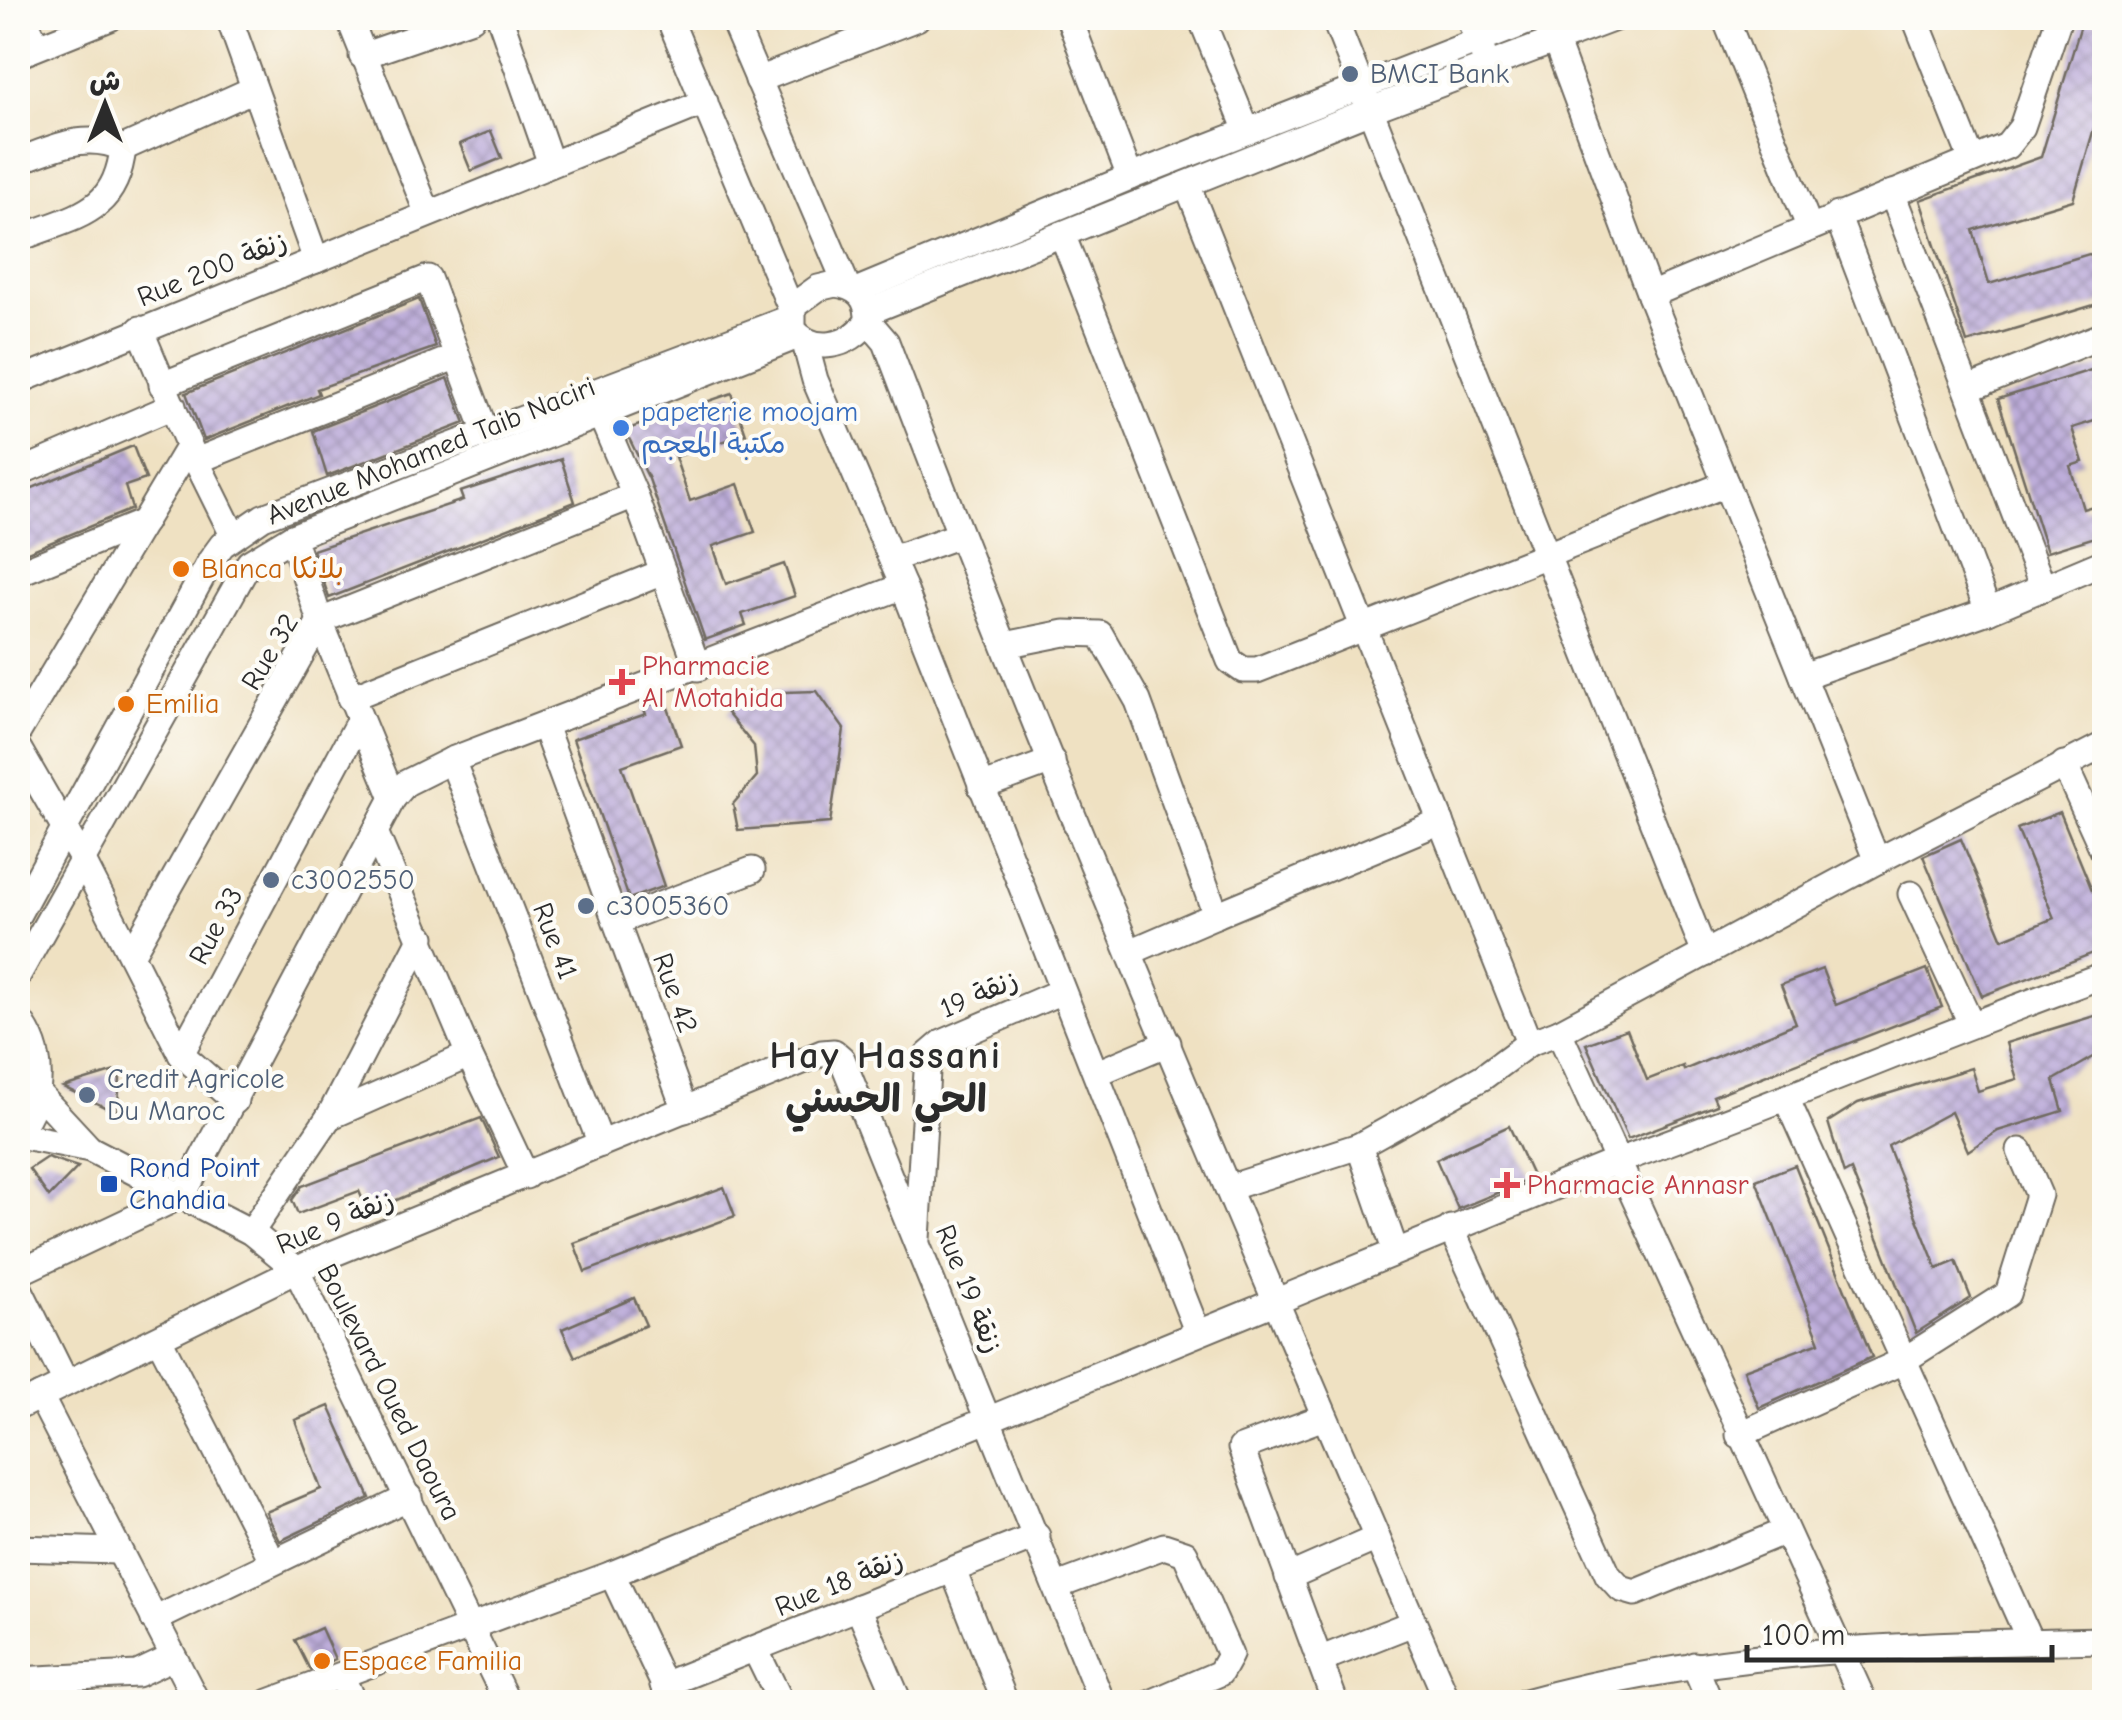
<svg xmlns="http://www.w3.org/2000/svg" width="2122" height="1720" font-family="'Comic Neue','Playpen Sans Arabic',sans-serif">
  <style>
    .building { fill: url(#building-cross-hatch) }
    .lines { fill: none; stroke-linecap: round; stroke-linejoin: round }
    .minor-casing { stroke: #706b60; stroke-width: 29 }
    .minor { stroke: #fff; stroke-width: 25 }
    .service-dot { fill: #5c6f8a; stroke: #fdfcf7; stroke-width: 4 }
    .shop-dot { fill: #3f7fe0; stroke: #fdfcf7; stroke-width: 4 }
    .food-dot { fill: #e8710a; stroke: #fdfcf7; stroke-width: 4 }
    .health-dot { fill: #e0444e; stroke: #fdfcf7; stroke-width: 4 }
    .transit-dot { fill: #1a4fb4; stroke: #fdfcf7; stroke-width: 4 }
    .labels { text-anchor: middle; dominant-baseline: central; stroke-width: 8; stroke-linejoin: round; paint-order: stroke }
    .service-label { font-size: 28px; fill: #4e5e75; stroke: #fdfcf7; text-anchor: start }
    .street-label { font-size: 28px; fill: #2b2b2b; stroke: #fdfcf7 }
    .shop-label { font-size: 28px; fill: #366cbe; stroke: #fdfcf7; text-anchor: start }
    .food-label { font-size: 28px; fill: #c56008; stroke: #fdfcf7; text-anchor: start }
    .health-label { font-size: 28px; fill: #be3a42; stroke: #fdfcf7; text-anchor: start }
    .transit-label { font-size: 28px; fill: #164399; stroke: #fdfcf7; text-anchor: start }
    .district-label { font-size: 38px; font-weight: bold; letter-spacing: 2.5px; fill: #2b2b2b; stroke: #fdfcf7 }
  </style>
  <defs>
    <pattern id="building-cross-hatch" width="8" height="8" patternUnits="userSpaceOnUse" patternTransform="scale(2.5)"><rect width="8" height="8" fill="#bdadda"/><path d="M0 0l8 8M0 8l8-8" fill="none" stroke="#9a8db1"/></pattern>
  </defs>
  <rect width="100%" height="100%" fill="#fdfcf7"/>
  <filter id="ink" filterUnits="userSpaceOnUse"><feTurbulence type="fractalNoise" baseFrequency=".01" numOctaves="2"/><feDisplacementMap in="SourceGraphic" scale="20" xChannelSelector="R" yChannelSelector="G"/><feConvolveMatrix kernelMatrix="1 2 1 2 8 2 1 2 1" color-interpolation-filters="sRGB"/></filter>
  <filter id="wash" filterUnits="userSpaceOnUse"><feTurbulence type="fractalNoise" baseFrequency=".0048" numOctaves="4" result="noise"/><feDisplacementMap in="SourceGraphic" scale="40" xChannelSelector="R" yChannelSelector="G"/><feGaussianBlur stdDeviation="2.25" result="paint"/><feColorMatrix in="noise" values="0 0 0 0 0 0 0 0 0 0 0 0 0 0 0 0 0 1.4 0 .05"/><feComposite in="paint" operator="in"/></filter>
  <g filter="url(#wash)">
    <rect width="100%" height="100%" fill="#efe1c2"/>
    <g id="blocks">
      <!-- building -->
      <g class="building">
        <polygon points="2083,18 2104,24 2104,94 2073,200 1973,230 1989,284 2089,254 2104,259 2104,302 1967,343 1920,200 2041,157"/>
        <polygon points="491,131 502,158 471,171 460,144"/>
        <polygon points="419,299 436,347 317,389 319,394 204,440 186,393"/>
        <polygon points="2104,366 2104,418 2072,428 2083,462 2070,466 2083,509 2093,506 2102,535 2047,552 1998,399"/>
        <polygon points="448,378 465,423 327,476 313,431"/>
        <polygon points="732,393 746,434 675,457 690,501 738,484 755,532 713,546 726,584 784,564 795,596 742,614 746,625 705,640 649,479 625,430"/>
        <polygon points="133,446 146,479 125,486 132,509 18,556 18,494"/>
        <polygon points="561,459 575,502 329,598 313,550 463,500 460,492"/>
        <polygon points="817,691 844,729 830,823 738,830 733,804 757,776 754,746 727,713 747,693"/>
        <polygon points="665,699 681,745 622,766 664,886 629,899 573,739 646,714 643,707"/>
        <polygon points="2060,812 2092,890 2104,887 2104,949 1982,996 1923,856 1961,839 2003,939 2054,918 2017,829"/>
        <polygon points="1822,969 1836,1005 1927,969 1942,1007 1713,1096 1717,1105 1628,1139 1586,1044 1627,1029 1647,1080 1683,1066 1684,1070 1796,1023 1781,985"/>
        <polygon points="2104,1013 2104,1051 2054,1080 2063,1111 1998,1131 1968,1151 1951,1112 1888,1146 1937,1269 1956,1261 1971,1298 1916,1333 1851,1170 1844,1174 1828,1122 1858,1103 1971,1068 1978,1091 2017,1079 2006,1043"/>
        <polygon points="115,1071 120,1079 117,1113 63,1087"/>
        <polygon points="481,1118 499,1157 368,1212 359,1191 298,1214 292,1200 302,1186"/>
        <polygon points="1509,1126 1533,1178 1458,1209 1436,1159"/>
        <polygon points="47,1157 78,1167 49,1197 29,1169"/>
        <polygon points="1795,1165 1872,1357 1759,1408 1744,1370 1820,1342 1756,1180"/>
        <polygon points="724,1187 735,1216 585,1272 574,1243"/>
        <polygon points="634,1298 646,1325 575,1357 562,1329"/>
        <polygon points="329,1406 370,1498 280,1541 266,1512 321,1489 295,1420"/>
        <polygon points="321,1628 335,1659 310,1670 295,1640"/>
      </g>
    </g>
  </g>
  <g filter="url(#ink)">
    <use href="#blocks" fill-opacity="0" stroke="#706b60" stroke-width="2.5"/>
    <g class="lines">
      <defs>
        <g id="minor">
          <polyline points="24,18 37,46"/>
          <polyline points="229,18 316,260"/>
          <polyline points="349,18 428,214"/>
          <polyline points="500,18 551,164"/>
          <polyline points="669,18 792,311"/>
          <polyline points="732,18 847,286"/>
          <polyline points="1069,18 1130,177"/>
          <polyline points="1201,18 1247,131"/>
          <polyline points="1334,18 1705,954"/>
          <polyline points="1469,18 1484,56"/>
          <polyline points="1725,18 1809,226"/>
          <polyline points="1915,18 1972,160"/>
          <polyline points="1555,40 1650,295 1877,861"/>
          <polyline points="18,55 110,18"/>
          <polyline points="362,56 472,18"/>
          <polyline points="758,80 917,18"/>
          <path d="M18,161C54,148 85,131 123,148L254,89"/>
          <polyline points="1187,184 1529,1043"/>
          <polyline points="1892,193 2043,588"/>
          <polyline points="1837,215 1988,611"/>
          <polyline points="1062,234 1230,661 1243,670 1257,670 1726,484"/>
          <path d="M18,239C72,216 116,216 123,148"/>
          <path d="M835,284C857,287 869,297 868,321C850,347 813,355 793,329V306L818,288Z"/>
          <polyline points="858,290 1130,177 1537,18"/>
          <polyline points="1650,295 2007,146 2022,127 2059,18"/>
          <polyline points="868,312 1373,109 1615,18"/>
          <path d="M868,321L886,342C1060,800 1253,1252 1448,1702"/>
          <polyline points="140,329 189,446 233,535"/>
          <polyline points="805,343 815,380 903,586 1197,1331"/>
          <polyline points="18,381 705,102"/>
          <polyline points="162,385 428,278 486,433"/>
          <polyline points="1968,389 2104,335"/>
          <polyline points="595,402 635,495 698,668"/>
          <polyline points="196,461 455,357"/>
          <polyline points="18,473 173,406"/>
          <polyline points="292,537 320,621 393,798"/>
          <polyline points="892,559 960,535"/>
          <polyline points="18,573 144,522"/>
          <polyline points="1005,645 1065,633 1100,634 1138,701 1216,915 1130,952"/>
          <polyline points="1803,676 1988,611 2104,562"/>
          <polyline points="350,698 663,572"/>
          <polyline points="545,728 685,1110"/>
          <polyline points="18,732 189,446"/>
          <polyline points="18,748 82,859 181,1054 235,1101"/>
          <polyline points="452,760 601,1144"/>
          <polyline points="2064,764 2104,852"/>
          <polyline points="981,787 1052,761"/>
          <polyline points="376,834 469,1055 526,1176"/>
          <polyline points="1911,894 1971,1023"/>
          <polyline points="18,914 211,560 222,545 263,517 790,318"/>
          <polyline points="1216,915 1441,821"/>
          <polyline points="618,921 752,870"/>
          <polyline points="131,955 320,621 635,495"/>
          <polyline points="18,975 249,563 292,537 798,336"/>
          <path d="M18,1018C45,1053 45,1097 18,1132"/>
          <polyline points="1559,1032 1864,1702"/>
          <polyline points="181,1054 359,721"/>
          <polyline points="1097,1073 1168,1043"/>
          <polyline points="38,1093 90,1149"/>
          <polyline points="1787,1100 2030,1641"/>
          <polyline points="329,1117 469,1055"/>
          <polyline points="18,1135 90,1149 251,1232 296,1269 507,1702"/>
          <polyline points="1359,1146 1395,1250"/>
          <polyline points="1228,1188 1359,1146 1483,1077 1529,1043 1559,1032 1877,861 2104,745"/>
          <polyline points="1451,1228 1608,1575 1621,1589 1635,1593 1783,1532"/>
          <polyline points="251,1232 329,1117 422,937"/>
          <polyline points="917,1239 928,1055 942,1043 1062,991"/>
          <polyline points="18,1273 183,1195 393,798 406,783 452,760 903,586"/>
          <polyline points="18,1286 66,1383"/>
          <polyline points="159,1339 272,1560"/>
          <polyline points="40,1396 197,1702"/>
          <polyline points="18,1407 315,1261 822,1053 834,1052 842,1059 1102,1702"/>
          <polyline points="1324,1417 1241,1448 1335,1702"/>
          <polyline points="1739,1435 1901,1362 2008,1294 2039,1195 2020,1151"/>
          <polyline points="18,1548 116,1551"/>
          <polyline points="953,1570 1005,1702"/>
          <polyline points="612,1574 672,1702"/>
          <polyline points="1288,1577 1377,1538"/>
          <polyline points="1057,1586 1164,1546 1185,1553 1230,1655 1220,1673 1153,1702"/>
          <polyline points="858,1607 899,1702"/>
          <polyline points="154,1620 409,1497"/>
          <polyline points="755,1649 781,1702"/>
          <polyline points="1319,1660 1413,1623"/>
          <polyline points="1694,1665 1710,1702"/>
          <polyline points="342,1677 353,1702"/>
          <polyline points="18,1680 137,1674 173,1657"/>
          <polyline points="663,1685 1037,1536"/>
          <path d="M269,1702L612,1574L1618,1161C1782,1102 1941,1034 2104,975"/>
          <path d="M1525,1702C1713,1649 1910,1644 2104,1640"/>
        </g>
      </defs>
      <!-- minor casing -->
      <use href="#minor" class="minor-casing"/>
      <!-- minor -->
      <use href="#minor" class="minor"/>
    </g>
  </g>
  <!-- markers -->
  <g class="service-dot">
    <circle cx="1350" cy="74" r="10"/>
    <circle cx="271" cy="880" r="10"/>
    <circle cx="586" cy="906" r="10"/>
    <circle cx="87" cy="1095" r="10"/>
  </g>
  <circle class="shop-dot" cx="621" cy="428" r="10"/>
  <g class="food-dot">
    <circle cx="181" cy="569" r="10"/>
    <circle cx="126" cy="704" r="10"/>
    <circle cx="322" cy="1661" r="10"/>
  </g>
  <g class="health-dot">
    <path d="M617 667h10v10h10v10h-10v10h-10v-10h-10v-10h10z"/>
    <path d="M1502 1170h10v10h10v10h-10v10h-10v-10h-10v-10h10z"/>
  </g>
  <rect class="transit-dot" x="99" y="1174" width="20" height="20" rx="5"/>
  <g class="labels">
    <!-- service labels -->
    <g class="service-label">
      <text x="1370" y="74">BMCI Bank</text>
      <text x="291" y="880">c3002550</text>
      <text x="606" y="906">c3005360</text>
      <text x="107" y="1079">Credit Agricole<tspan x="107" dy="32">Du Maroc</tspan></text>
    </g>
    <!-- street labels -->
    <g class="street-label">
      <text transform="translate(212 269) rotate(-22)">Rue 200 زنقة</text>
      <text transform="translate(431 451) rotate(-22)">Avenue Mohamed Taib Naciri</text>
      <text transform="translate(270 652) rotate(-59)">Rue 32</text>
      <text transform="translate(216 926) rotate(-62)">Rue 33</text>
      <text transform="translate(555 941) rotate(69)">Rue 41</text>
      <text transform="translate(675 993) rotate(70)">Rue 42</text>
      <text transform="translate(979 994) rotate(-23)">19 زنقة</text>
      <text transform="translate(335 1222) rotate(-23)">Rue 9 زنقة</text>
      <text transform="translate(969 1289) rotate(68)">Rue 19 زنقة</text>
      <text transform="translate(389 1392) rotate(63)">Boulevard Oued Daoura</text>
      <text transform="translate(839 1583) rotate(-22)">Rue 18 زنقة</text>
    </g>
    <!-- shop labels -->
    <g class="shop-label">
      <text x="641" y="412">papeterie moojam<tspan x="641" dy="32">مكتبة المعجم</tspan></text>
    </g>
    <!-- food labels -->
    <g class="food-label">
      <text x="201" y="569">Blanca بلانكا</text>
      <text x="146" y="704">Emilia</text>
      <text x="342" y="1661">Espace Familia</text>
    </g>
    <!-- health labels -->
    <g class="health-label">
      <text x="642" y="666">Pharmacie<tspan x="642" dy="32">Al Motahida</tspan></text>
      <text x="1527" y="1185">Pharmacie Annasr</text>
    </g>
    <!-- transit labels -->
    <g class="transit-label">
      <text x="129" y="1168">Rond Point<tspan x="129" dy="32">Chahdia</tspan></text>
    </g>
    <!-- district labels -->
    <g class="district-label">
      <text x="886" y="1056">Hay Hassani<tspan x="886" dy="44">الحي الحسني</tspan></text>
    </g>
  </g>
  <!-- margin -->
  <rect width="2122" height="1720" fill="none" stroke="#fdfcf7" stroke-width="60"/>
  <!-- north arrow -->
  <g transform="translate(105 105)" stroke="#fdfcf7" stroke-width="8" paint-order="stroke">
  <path d="M0-8L18 38L0 25L-18 38Z" fill="#2b2b2b"/>
  <text y="-15" font-size="28" font-weight="bold" text-anchor="middle" fill="#2b2b2b">ش</text>
  </g>
  <!-- scale -->
  <path d="M1747 1645v15h305v-15" fill="none" stroke="#2b2b2b" stroke-width="5"/>
  <text x="1762" y="1645" font-size="30" fill="#2b2b2b" stroke="#fdfcf7" stroke-width="8" paint-order="stroke">100 m</text>
</svg>
